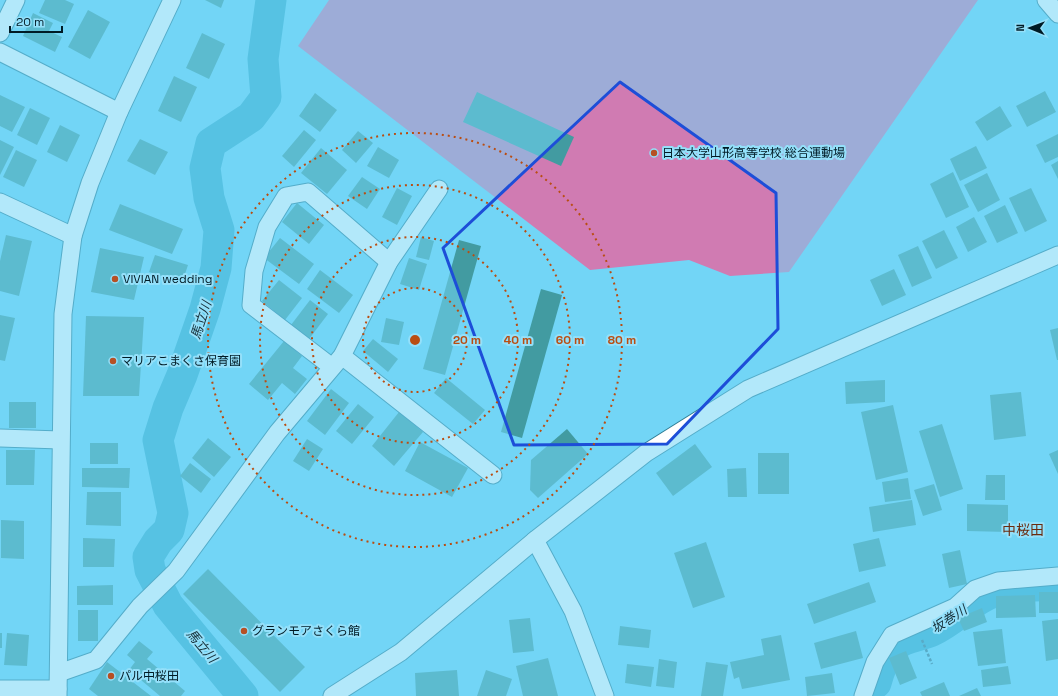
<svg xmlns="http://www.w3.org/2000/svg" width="1058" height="696" font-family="'Space Grotesk','Noto Sans JP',sans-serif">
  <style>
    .green { fill: #d07bb2 }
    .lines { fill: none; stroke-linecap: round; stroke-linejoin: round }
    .river { stroke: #34abcd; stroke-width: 31 }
    .building { fill: #429ba1 }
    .minor-casing { stroke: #2e7c94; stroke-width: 19 }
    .path { stroke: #39788e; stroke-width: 2.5; stroke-dasharray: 3 2; stroke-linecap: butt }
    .minor { stroke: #fff; stroke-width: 17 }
    .marked { fill: none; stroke: #1d4ed8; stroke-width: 3; stroke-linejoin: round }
    .ring { fill: none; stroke: #ba4d11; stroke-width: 2; stroke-dasharray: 2 4 }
    .poi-dot { fill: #b65024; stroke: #94e0fa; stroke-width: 1.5 }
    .labels { text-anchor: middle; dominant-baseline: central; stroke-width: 4; stroke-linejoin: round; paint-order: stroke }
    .poi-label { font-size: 12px; fill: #001b25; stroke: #94e0fa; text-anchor: start }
    .water-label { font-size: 13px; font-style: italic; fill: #152d36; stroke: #94e0fa }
    .quarter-label { font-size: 14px; fill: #6a2a0e; stroke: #94e0fa }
    .centre { fill: #ba4d11; stroke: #94e0fa; stroke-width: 2 }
    .ring-label { font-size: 12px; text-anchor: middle; font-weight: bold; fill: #ba4d11; stroke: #94e0fa; stroke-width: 4; stroke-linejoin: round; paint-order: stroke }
  </style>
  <rect width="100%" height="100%" fill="#72d5f6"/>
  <!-- green -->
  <polygon class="green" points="329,0 978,0 789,272 730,276 689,260 590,270 298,46"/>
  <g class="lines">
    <!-- river -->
    <g class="river">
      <path d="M876,683C879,672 883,659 891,650C901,637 918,637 932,631C955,621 973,598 997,591C1016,585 1038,587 1058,584"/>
      <polyline points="243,696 168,605 150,570 148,557 158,541 169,530 173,513 158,440 168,408 182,375 205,309 216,268 219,230 209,198 205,168 211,143 251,117 266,97 263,59 271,0"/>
    </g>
  </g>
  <!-- building -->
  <g class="building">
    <polygon points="45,0 65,0 74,4 65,24 39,13"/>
    <polygon points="205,0 224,0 221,8"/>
    <polygon points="88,10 110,22 90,59 68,47"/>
    <polygon points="33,13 53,23 49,31 62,37 55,52 23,36"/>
    <polygon points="202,33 225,44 209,79 186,68"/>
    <polygon points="174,76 197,87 181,122 158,111"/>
    <polygon points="1045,91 1056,112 1027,127 1016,106"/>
    <polygon points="477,92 574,137 561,166 463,122"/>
    <polygon points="315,93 337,110 320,132 299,116"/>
    <polygon points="0,95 25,107 12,132 0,126"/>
    <polygon points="1000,106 1012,126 987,141 975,122"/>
    <polygon points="30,108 50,118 37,145 17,135"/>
    <polygon points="60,125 80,135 67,162 47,152"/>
    <polygon points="304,130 316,140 294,167 282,156"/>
    <polygon points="358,131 373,143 356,163 342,150"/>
    <polygon points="1058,134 1058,157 1045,163 1036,145"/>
    <polygon points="140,139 168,152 155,175 127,161"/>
    <polygon points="0,140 14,147 0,175"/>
    <polygon points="976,146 987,168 960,181 950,159"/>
    <polygon points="378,147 399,160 389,178 367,166"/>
    <polygon points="321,148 347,170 327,194 301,173"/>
    <polygon points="16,150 37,160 24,187 3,177"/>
    <polygon points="1058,161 1058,179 1051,165"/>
    <polygon points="953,172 969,207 946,218 930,184"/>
    <polygon points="987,173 1000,200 978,212 964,185"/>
    <polygon points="362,177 380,189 367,209 348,196"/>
    <polygon points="397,188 412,196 397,225 382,217"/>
    <polygon points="1031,188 1047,221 1025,232 1009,198"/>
    <polygon points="297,203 324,225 309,244 282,222"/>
    <polygon points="120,204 183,229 172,254 109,230"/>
    <polygon points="1005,205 1018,233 997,243 984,216"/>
    <polygon points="974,217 987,242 968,252 956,227"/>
    <polygon points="944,230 958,258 936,269 922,241"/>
    <polygon points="6,235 32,241 19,296 0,291 0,261"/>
    <polygon points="421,237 434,241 429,260 416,257"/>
    <polygon points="280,238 314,264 299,284 264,258"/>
    <polygon points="459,240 481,246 445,375 423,369"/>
    <polygon points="918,246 932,278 912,287 898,255"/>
    <polygon points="100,248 144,257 134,300 91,292"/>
    <polygon points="155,255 188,265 182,283 149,272"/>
    <polygon points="409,258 427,264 419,290 400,284"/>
    <polygon points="894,269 906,295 882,306 870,280"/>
    <polygon points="320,270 353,295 339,313 307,289"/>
    <polygon points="279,280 302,298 285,320 262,301"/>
    <polygon points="541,289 562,295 522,438 501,432"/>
    <polygon points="310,300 328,314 309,339 291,325"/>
    <polygon points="0,315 15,318 5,361 0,360"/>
    <polygon points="86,316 144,317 139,396 83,396"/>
    <polygon points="386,318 404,322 399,345 381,342"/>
    <polygon points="1058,328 1058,360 1057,360 1050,330"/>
    <polygon points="373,339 398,359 388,372 363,351"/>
    <polygon points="284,341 302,356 293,368 307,379 295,394 282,383 268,400 249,384"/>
    <polygon points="446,378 485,410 473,424 434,393"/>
    <polygon points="885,380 885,402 846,404 845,382"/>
    <polygon points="331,389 349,403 325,435 307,421"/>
    <polygon points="1021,392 1026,436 994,440 990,395"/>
    <rect x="9" y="402" width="27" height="26"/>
    <polygon points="358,404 374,417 352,444 336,431"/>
    <polygon points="893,405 908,472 876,480 861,412"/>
    <polygon points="399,412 423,432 394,466 372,446"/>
    <polygon points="942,424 963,489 940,497 919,431"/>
    <polygon points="567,429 588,454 538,498 530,490 531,460"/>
    <polygon points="208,438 231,457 214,477 192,458"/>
    <polygon points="307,439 323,449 309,471 293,461"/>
    <polygon points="420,442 468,468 452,497 405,471"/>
    <rect x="90" y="443" width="28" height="21"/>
    <polygon points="695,444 712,467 673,496 656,473"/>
    <polygon points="6,450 35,450 34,485 6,485"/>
    <polygon points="1058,450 1058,474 1049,454"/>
    <rect x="758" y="453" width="31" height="41"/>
    <polygon points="190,463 211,479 201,493 180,476"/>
    <polygon points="82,468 130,468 129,488 82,487"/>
    <polygon points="746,468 747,497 728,497 727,469"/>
    <polygon points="986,475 1005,475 1005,500 985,500"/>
    <polygon points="908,478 911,499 885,502 882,482"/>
    <polygon points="934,484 942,510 923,516 914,490"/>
    <polygon points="87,492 121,492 121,526 86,525"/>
    <polygon points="912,500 916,525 873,532 869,507"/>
    <polygon points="967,504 1008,505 1008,532 967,531"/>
    <polygon points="1,520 24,521 24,559 1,558"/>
    <polygon points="83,538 115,539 114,567 83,567"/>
    <polygon points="879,538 886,566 859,572 853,544"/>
    <polygon points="706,542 725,597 693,608 674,553"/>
    <polygon points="960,550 967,584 949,588 942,554"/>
    <polygon points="208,569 305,667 280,692 183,594"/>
    <polygon points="869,582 876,602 814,624 807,604"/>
    <polygon points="113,585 113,605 77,605 77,586"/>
    <rect x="1039" y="592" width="19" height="21"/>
    <polygon points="1035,595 1036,617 996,618 996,596"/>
    <polygon points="982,608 987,622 964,631 958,618"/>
    <rect x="78" y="610" width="20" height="31"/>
    <polygon points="530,618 534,651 513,653 509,620"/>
    <polygon points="1058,619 1058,659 1046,661 1042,621"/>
    <polygon points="620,626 651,630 649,648 618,645"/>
    <polygon points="1002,629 1006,663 978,666 973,632"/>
    <polygon points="856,631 863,658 821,669 814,643"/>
    <rect x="0" y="633" width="2" height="15"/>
    <polygon points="7,633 29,635 27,666 4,665"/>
    <polygon points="781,635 790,680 742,689 739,677 734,679 730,662 764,655 761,639"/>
    <polygon points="139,641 153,652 147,659 185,691 181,696 160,696 129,670 135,662 127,655"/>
    <polygon points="906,651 917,678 900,685 889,658"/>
    <polygon points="548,658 558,696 523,696 516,666"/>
    <polygon points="659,659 677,662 674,688 656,686"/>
    <polygon points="107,662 151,696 98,696 89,689"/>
    <polygon points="706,662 728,665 723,696 701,696"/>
    <polygon points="627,664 654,667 651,687 625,683"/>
    <polygon points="1008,666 1011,684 983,687 981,670"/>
    <polygon points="457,670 459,696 416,696 415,673"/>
    <polygon points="486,670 512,679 506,696 477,696"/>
    <polygon points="832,673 835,693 807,696 805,677"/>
    <polygon points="944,682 950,696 922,696 920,692"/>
    <polygon points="977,688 981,696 959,696"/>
  </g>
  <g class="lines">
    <defs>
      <g id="minor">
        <polyline points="1046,0 1058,14"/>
        <polyline points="0,33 16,0"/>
        <polyline points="0,52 119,112"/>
        <polyline points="0,202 73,236"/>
        <polyline points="342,356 493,475"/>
        <polyline points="332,367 251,305 254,271 267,227 286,196 308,192 389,262"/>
        <polyline points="0,438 60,440"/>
        <polyline points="535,540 573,611 605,696"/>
        <polyline points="59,673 96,660 140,606 176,571 277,433 342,356 389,262 439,189"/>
        <polyline points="0,689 58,689"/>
        <polyline points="58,696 63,314 73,236 90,183 119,112 172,0"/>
        <polyline points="332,696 401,652 535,540 646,453 748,389 1058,255"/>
        <polyline points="863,696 875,662 892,635 955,607 975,589 998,581 1058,576"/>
      </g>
    </defs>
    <!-- minor casing -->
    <use href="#minor" class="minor-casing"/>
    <!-- path -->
    <polyline class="path" points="922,640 932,664"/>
    <!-- minor -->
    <use href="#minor" class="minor"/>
  </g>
  <!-- marked area -->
  <path d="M0 0H1058V696H0ZM620,82L776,193L778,329L667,444L514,445L443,248Z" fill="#72d5f6" fill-opacity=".55" fill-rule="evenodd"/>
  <path class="marked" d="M620,82L776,193L778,329L667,444L514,445L443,248Z"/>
  <!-- distance rings -->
  <g class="ring">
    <circle cx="415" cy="340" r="52"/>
    <circle cx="415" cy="340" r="103"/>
    <circle cx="415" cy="340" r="155"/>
    <circle cx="415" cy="340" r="207"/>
  </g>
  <!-- markers -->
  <g class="poi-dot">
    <circle cx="654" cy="153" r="4"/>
    <circle cx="115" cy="279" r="4"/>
    <circle cx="113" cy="361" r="4"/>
    <circle cx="244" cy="631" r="4"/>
    <circle cx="111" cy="676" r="4"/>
  </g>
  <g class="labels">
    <!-- poi labels -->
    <g class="poi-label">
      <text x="662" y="153">日本大学山形高等学校 総合運動場</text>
      <text x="123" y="279">VIVIAN wedding</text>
      <text x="121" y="361">マリアこまくさ保育園</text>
      <text x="252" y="631">グランモアさくら館</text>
      <text x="119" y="676">パル中桜田</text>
    </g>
    <!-- water labels -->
    <g class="water-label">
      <text transform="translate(201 320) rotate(-72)">馬立川</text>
      <text transform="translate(949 619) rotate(-33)">坂巻川</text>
      <text transform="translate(202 646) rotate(50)">馬立川</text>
    </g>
    <!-- quarter labels -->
    <g class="quarter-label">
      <text x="1023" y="530">中桜田</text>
    </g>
  </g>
  <circle cx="415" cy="340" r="6" class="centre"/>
  <g class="ring-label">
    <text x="467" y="344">20 m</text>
    <text x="518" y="344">40 m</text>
    <text x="570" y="344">60 m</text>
    <text x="622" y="344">80 m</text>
  </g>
  <!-- north arrow -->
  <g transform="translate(1030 28) rotate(271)" stroke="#94e0fa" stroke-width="3" paint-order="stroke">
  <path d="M0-3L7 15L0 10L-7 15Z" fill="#001b25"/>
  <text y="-6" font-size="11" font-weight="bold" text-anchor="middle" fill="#001b25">N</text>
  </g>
  <!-- scale -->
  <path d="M10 26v6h52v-6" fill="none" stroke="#001b25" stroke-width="2"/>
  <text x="16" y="26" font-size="12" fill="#001b25" stroke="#94e0fa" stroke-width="3" paint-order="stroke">20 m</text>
</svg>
